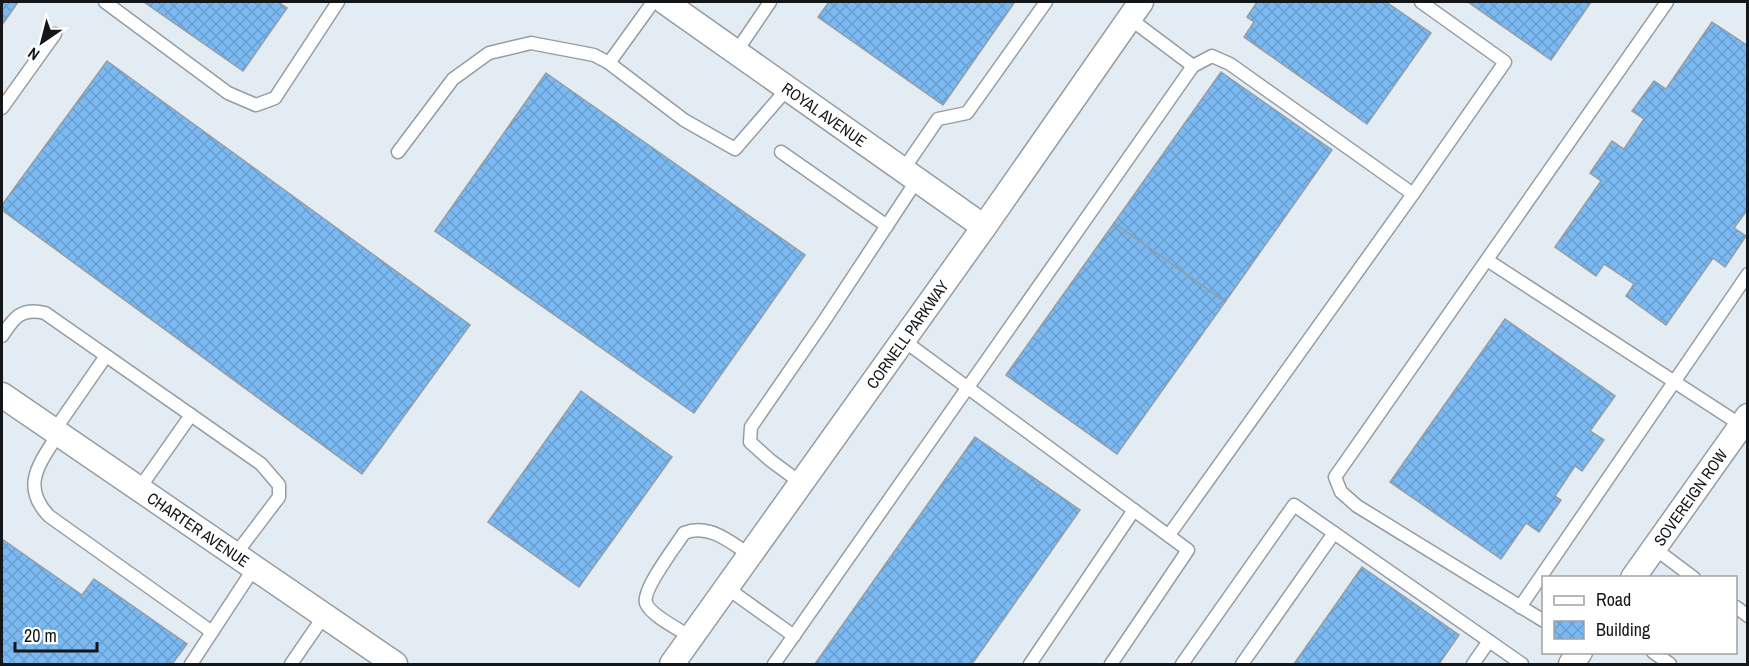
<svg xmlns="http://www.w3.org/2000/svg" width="1749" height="666" font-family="'Archivo Narrow',sans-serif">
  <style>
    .building { fill: url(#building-cross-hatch); stroke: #959da4; stroke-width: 1.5 }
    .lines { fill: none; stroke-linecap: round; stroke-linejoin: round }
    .lane-casing { stroke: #959ca4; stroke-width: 15 }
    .street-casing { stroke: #959ca4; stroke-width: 27 }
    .lane { stroke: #fff; stroke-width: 12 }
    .street { stroke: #fff; stroke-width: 24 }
    .labels { text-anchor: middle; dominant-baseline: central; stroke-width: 5; stroke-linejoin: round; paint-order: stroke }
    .street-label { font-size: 16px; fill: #14171a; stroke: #fff }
  </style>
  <defs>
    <pattern id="building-cross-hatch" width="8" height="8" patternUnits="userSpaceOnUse" patternTransform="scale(1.5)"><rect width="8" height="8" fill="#7ab9f1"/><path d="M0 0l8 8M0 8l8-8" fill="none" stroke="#699ece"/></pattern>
  </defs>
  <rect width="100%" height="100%" fill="#e3ebf3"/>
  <!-- building -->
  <g class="building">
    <polygon points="2,2 18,2 2,25"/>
    <polygon points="144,2 278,2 287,8 243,71"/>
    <polygon points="829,2 1012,2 1014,3 943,105 818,17"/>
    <polygon points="1257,2 1386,2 1431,33 1367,124 1244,37 1254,22 1247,17"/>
    <polygon points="1468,2 1591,2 1551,60"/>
    <polygon points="1712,22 1748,46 1748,209 1734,228 1746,236 1725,267 1713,258 1666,325 1626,296 1634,284 1604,264 1596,276 1555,247 1601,181 1590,173 1612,141 1624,149 1644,119 1632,111 1654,81 1666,89"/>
    <polygon points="107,61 470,325 362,474 2,210 2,205"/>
    <polygon points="1221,72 1332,150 1225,302 1114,223"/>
    <polygon points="546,73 805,255 694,413 435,231"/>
    <polygon points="1114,223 1225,302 1117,454 1006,375"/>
    <polygon points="1505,319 1615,396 1590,431 1604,440 1582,471 1575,466 1555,496 1561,500 1539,532 1526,523 1501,559 1390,482"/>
    <polygon points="581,391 672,457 579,587 488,522"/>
    <polygon points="975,437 1080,510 972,664 815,664"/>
    <polygon points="2,539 82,595 94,579 187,644 172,664 2,664"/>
    <polygon points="1362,567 1459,635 1439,664 1294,664"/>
  </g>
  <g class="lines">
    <defs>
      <g id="lane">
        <polyline points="105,2 228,93 256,105 275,98 338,2"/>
        <polyline points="1129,18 1193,66"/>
        <polyline points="736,52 770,2"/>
        <polyline points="609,63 653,2"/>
        <polyline points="2,108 55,34"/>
        <polyline points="398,152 453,79 489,53 531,43 594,55 609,63 684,120 735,149 787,89"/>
        <polyline points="781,152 887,226"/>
        <polyline points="903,170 938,119 967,113 1046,2"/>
        <polyline points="1413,194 1505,62 1421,2"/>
        <polyline points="1487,260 1744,427"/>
        <path d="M2,336C14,318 21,307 45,313L261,464L279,485V497L235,555"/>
        <polyline points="903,340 1188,550 1111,664"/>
        <polyline points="54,431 106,356"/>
        <path d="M58,434C40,463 20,486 49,516L212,632"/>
        <polyline points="801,483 770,460 750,442 751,427 824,321 917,180"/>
        <polyline points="139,489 191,415"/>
        <polyline points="1654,548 1694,578"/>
        <polyline points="727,588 794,636"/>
        <polyline points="1520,607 1748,274"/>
        <polyline points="1736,607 1748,616"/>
        <polyline points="1544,621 1357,506 1341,492 1335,477 1667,2"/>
        <path d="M691,637C680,630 650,615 646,603C642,589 676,546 684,533C709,523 730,542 750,555"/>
        <polyline points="1653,652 1670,664"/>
        <polyline points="191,664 254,568"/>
        <polyline points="291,664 324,616"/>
        <polyline points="774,664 1193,66 1212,56 1230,64 1413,194 1169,535"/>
        <polyline points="1030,664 1134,510"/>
        <polyline points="1182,664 1294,505 1522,664"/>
        <polyline points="1242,664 1334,533"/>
        <polyline points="1473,664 1489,641"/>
      </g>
      <g id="street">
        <path id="s1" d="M665,2L984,227"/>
        <path id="s2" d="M2,395L395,664"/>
        <path id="s3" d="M1633,578L1748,416"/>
        <path id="s4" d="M672,664L984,227L1141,2"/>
        <polyline points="1571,664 1580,652"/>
      </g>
    </defs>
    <!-- lane casing -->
    <use href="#lane" class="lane-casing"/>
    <!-- street casing -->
    <use href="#street" class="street-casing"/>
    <!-- lane -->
    <use href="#lane" class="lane"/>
    <!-- street -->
    <use href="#street" class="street"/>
  </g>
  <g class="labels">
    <!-- street labels -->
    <g class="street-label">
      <text stroke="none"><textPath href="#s1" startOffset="195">ROYAL AVENUE</textPath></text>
      <text stroke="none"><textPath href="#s4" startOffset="405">CORNELL PARKWAY</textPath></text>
      <text stroke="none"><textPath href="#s3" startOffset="99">SOVEREIGN ROW</textPath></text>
      <text stroke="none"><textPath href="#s2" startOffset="238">CHARTER AVENUE</textPath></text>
    </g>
  </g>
  <!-- border -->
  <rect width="1749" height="666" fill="none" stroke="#14171a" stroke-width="6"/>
  <!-- legend -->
  <rect x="1542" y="576" width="195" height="78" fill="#ffffff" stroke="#a1a2a3" stroke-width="1.5"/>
  <rect x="1554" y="596" width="30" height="9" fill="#ffffff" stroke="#a1a2a3" stroke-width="1.5"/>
  <text x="1596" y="606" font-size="18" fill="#14171a">Road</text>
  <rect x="1554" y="621" width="30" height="18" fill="url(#building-cross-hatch)" stroke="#a1a2a3" stroke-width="1.5"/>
  <text x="1596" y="636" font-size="18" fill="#14171a">Building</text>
  <!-- north arrow -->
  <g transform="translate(42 42) rotate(215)" stroke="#ffffff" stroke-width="4.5" paint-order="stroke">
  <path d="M0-4.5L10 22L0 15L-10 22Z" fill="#14171a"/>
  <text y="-9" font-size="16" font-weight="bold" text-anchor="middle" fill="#14171a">N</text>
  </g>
  <!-- scale -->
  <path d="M15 642v9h82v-9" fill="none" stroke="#14171a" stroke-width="3"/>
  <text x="24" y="642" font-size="18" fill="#14171a" stroke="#ffffff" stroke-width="4.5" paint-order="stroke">20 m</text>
</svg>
